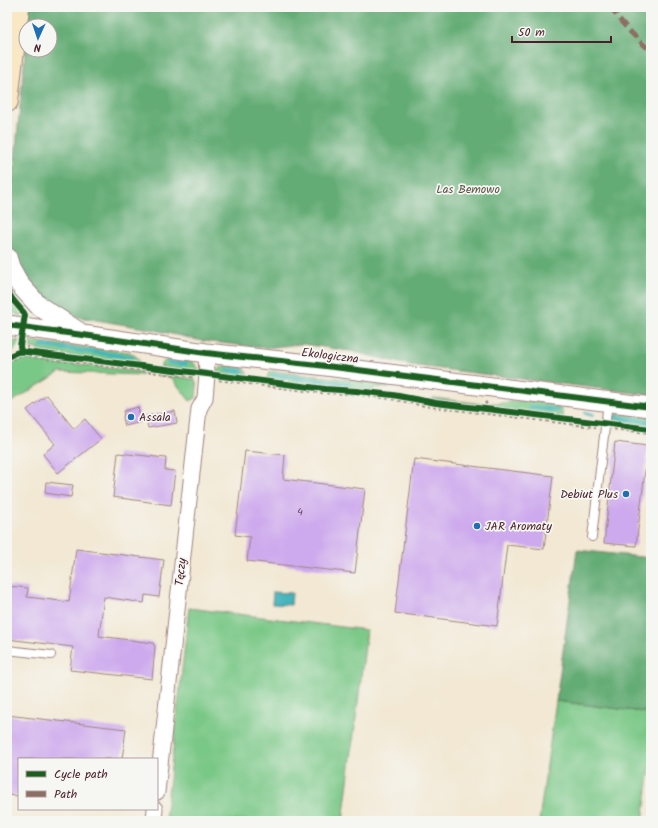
<svg xmlns="http://www.w3.org/2000/svg" width="658" height="828" font-family="Kalam,sans-serif">
  <style>
    .green { fill: #7ac887; stroke: #627459 }
    .forest { fill: #63ac74; stroke: #566650 }
    .water { fill: #44b4bb; stroke: #476a73 }
    .lines { fill: none; stroke-linecap: round; stroke-linejoin: round }
    .stream { stroke: #44b4bb; stroke-width: 4 }
    .building { fill: #cda9ed }
    .service-casing { stroke: #9e847f; stroke-width: 10 }
    .minor-casing { stroke: #9e847f; stroke-width: 17 }
    .tertiary-casing { stroke: #9e847f; stroke-width: 21 }
    .secondary-casing { stroke: #9e847f; stroke-width: 24 }
    .path { stroke: #9e847f; stroke-width: 2.5; stroke-dasharray: 3 3; stroke-linecap: butt }
    .service { stroke: #fff; stroke-width: 8 }
    .minor { stroke: #fff; stroke-width: 15 }
    .tertiary { stroke: #fff; stroke-width: 19 }
    .secondary { stroke: #f8e8c3; stroke-width: 22 }
    .quiet { stroke: #8d6e63; stroke-width: 5; stroke-dasharray: 10 5; stroke-linecap: butt }
    .cycleway-casing { stroke: #f6f6f2; stroke-width: 8 }
    .cycleway { stroke: #1b5e20; stroke-width: 6 }
    .poi-dot { fill: #1f6fb2; stroke: #f6f6f2; stroke-width: 1.5 }
    .labels { text-anchor: middle; dominant-baseline: central; stroke-width: 3.5; stroke-linejoin: round; paint-order: stroke }
    .number-label { font-size: 10px; fill: #6b425c }
    .park-label { font-size: 12px; fill: #585247; stroke: #f6f6f2 }
    .street-label { font-size: 12px; fill: #4a1f2b; stroke: #f6f6f2 }
    .poi-label { font-size: 12px; fill: #4a1f2b; stroke: #f6f6f2; text-anchor: start }
  </style>
  <rect width="100%" height="100%" fill="#f6f6f2"/>
  <filter id="ink" filterUnits="userSpaceOnUse"><feTurbulence type="fractalNoise" baseFrequency=".025" numOctaves="2"/><feDisplacementMap in="SourceGraphic" scale="8" xChannelSelector="R" yChannelSelector="G"/><feConvolveMatrix kernelMatrix="1 2 1 2 8 2 1 2 1" color-interpolation-filters="sRGB"/></filter>
  <filter id="wash" filterUnits="userSpaceOnUse"><feTurbulence type="fractalNoise" baseFrequency=".012" numOctaves="4" result="noise"/><feDisplacementMap in="SourceGraphic" scale="16" xChannelSelector="R" yChannelSelector="G"/><feGaussianBlur stdDeviation="0.9" result="paint"/><feColorMatrix in="noise" values="0 0 0 0 0 0 0 0 0 0 0 0 0 0 0 0 0 1.4 0 .05"/><feComposite in="paint" operator="in"/></filter>
  <g filter="url(#wash)">
    <rect width="100%" height="100%" fill="#f2e8d3"/>
    <!-- green -->
    <g class="green">
      <path d="M7,295L21,313L22,316C9,313 7,308 7,295Z"/>
      <polygon points="19,340 16,348 7,356 7,343"/>
      <polygon points="30,341 130,352 138,358 141,365 38,352 38,349 31,348"/>
      <polygon points="17,357 142,372 142,375 60,372 7,405 7,365"/>
      <path d="M174,358C185,360 194,359 199,370L192,371L160,367C163,361 167,359 174,358Z"/>
      <path d="M229,365C240,366 247,365 248,378L226,375L216,372L222,367Z"/>
      <path d="M272,371L389,384L388,388L374,387L373,391C354,388 334,389 315,386C298,385 282,382 266,380L269,373Z"/>
      <path d="M158,374L194,379C199,384 196,392 196,398L190,401L171,377L158,376Z"/>
      <polygon points="433,398 482,404 482,406 432,400"/>
      <path d="M516,401C528,401 553,400 561,409L563,417L490,408L491,403H504Z"/>
      <path d="M620,413L651,416V427L610,422C611,416 614,414 620,413Z"/>
      <polygon points="189,608 367,630 343,821 165,821"/>
      <polygon points="556,701 651,713 651,760 643,821 539,821"/>
    </g>
    <!-- forest -->
    <g class="forest">
      <polygon points="29,7 651,7 651,395 409,365 350,351 302,344 265,348 202,341 150,329 78,317 51,304 28,284 15,262 8,232 26,43 26,50 50,50 50,26 28,26"/>
      <polygon points="577,550 651,558 651,713 556,701"/>
    </g>
    <!-- water -->
    <polygon class="water" points="273,592 292,593 291,605 272,604"/>
    <g class="lines">
      <!-- stream -->
      <g class="stream">
        <polyline points="42,346 132,357"/>
        <polyline points="7,348 9,347"/>
        <polyline points="169,363 186,364"/>
        <polyline points="227,370 242,371"/>
        <polyline points="273,375 349,384"/>
        <polyline points="530,407 557,410"/>
        <polyline points="586,413 593,415"/>
        <polyline points="614,417 651,422"/>
      </g>
    </g>
    <g id="blocks">
      <!-- building -->
      <g class="building">
        <polygon points="47,395 74,429 85,419 101,439 58,473 43,454 55,444 27,410"/>
        <polygon points="138,407 141,422 125,426 123,418 124,411"/>
        <polygon points="175,411 177,423 148,428 146,416"/>
        <polygon points="615,442 648,446 636,546 604,543"/>
        <polygon points="245,451 285,455 283,479 365,489 355,573 247,561 250,537 235,535"/>
        <polygon points="118,453 166,458 165,470 175,471 171,505 113,497"/>
        <polygon points="414,459 553,476 544,549 507,545 497,626 395,613"/>
        <polygon points="46,482 73,485 71,497 45,493"/>
        <polygon points="76,549 164,560 159,597 145,595 144,603 104,597 99,636 153,643 155,647 152,679 70,670 73,647 7,639 7,586 28,588 27,597 69,602"/>
        <polygon points="7,715 126,729 122,759 19,759 19,796 7,795"/>
      </g>
    </g>
  </g>
  <g filter="url(#ink)">
    <use href="#blocks" fill-opacity="0" stroke="#9e847f" stroke-width="1"/>
    <g class="lines">
      <defs>
        <g id="service">
          <polyline points="592,537 608,402"/>
          <polyline points="7,650 51,655"/>
        </g>
        <g id="minor">
          <polyline points="157,792 199,409 205,398 207,374 206,353"/>
          <polyline points="154,821 155,809"/>
        </g>
        <g id="tertiary">
          <polyline points="7,257 10,267 20,285 39,306 79,332"/>
          <polyline points="7,325 83,335 206,353 318,365 651,407"/>
        </g>
        <polyline id="secondary" points="7,101 18,7"/>
      </defs>
      <!-- service casing -->
      <use href="#service" class="service-casing"/>
      <!-- minor casing -->
      <use href="#minor" class="minor-casing"/>
      <!-- tertiary casing -->
      <use href="#tertiary" class="tertiary-casing"/>
      <!-- secondary casing -->
      <use href="#secondary" class="secondary-casing"/>
      <!-- path -->
      <g class="path">
        <polyline points="26,355 28,343"/>
        <path d="M7,363C17,356 20,353 32,357L194,377"/>
        <polyline points="219,380 324,393 355,394 392,399 426,406 595,427"/>
        <polyline points="485,402 486,403 487,413"/>
        <polyline points="614,429 651,433"/>
      </g>
      <!-- service -->
      <use href="#service" class="service"/>
      <!-- minor -->
      <use href="#minor" class="minor"/>
      <!-- tertiary -->
      <use href="#tertiary" class="tertiary"/>
      <!-- secondary -->
      <use href="#secondary" class="secondary"/>
      <!-- quiet -->
      <path class="quiet" d="M611,7C621,24 636,38 651,51"/>
      <defs>
        <g id="cycleway">
          <polyline points="7,291 13,300 24,313 25,315 20,346 21,351"/>
          <polyline points="7,325 83,335 206,353 318,365 651,407"/>
          <path d="M7,358C18,350 21,351 34,353L207,374L325,389L356,391L393,395L436,403L651,429"/>
        </g>
      </defs>
      <!-- cycleway casing -->
      <use href="#cycleway" class="cycleway-casing"/>
      <!-- cycleway -->
      <use href="#cycleway" class="cycleway"/>
    </g>
  </g>
  <!-- markers -->
  <g class="poi-dot">
    <circle cx="131" cy="417" r="4"/>
    <circle cx="626" cy="494" r="4"/>
    <circle cx="477" cy="526" r="4"/>
  </g>
  <g class="labels">
    <!-- number labels -->
    <g class="number-label">
      <text x="300" y="512">4</text>
    </g>
    <!-- park labels -->
    <g class="park-label">
      <text x="468" y="189">Las Bemowo</text>
    </g>
    <!-- street labels -->
    <g class="street-label">
      <text transform="translate(330 356) rotate(7)">Ekologiczna</text>
      <text transform="translate(181 572) rotate(-84)">Tęczy</text>
    </g>
    <!-- poi labels -->
    <g class="poi-label">
      <text x="139" y="417">Assala</text>
      <text x="618" y="494" text-anchor="end">Debiut Plus</text>
      <text x="485" y="526">JAR Aromaty</text>
    </g>
  </g>
  <!-- margin -->
  <rect width="658" height="828" fill="none" stroke="#f6f6f2" stroke-width="24"/>
  <!-- legend -->
  <rect x="18" y="758" width="140" height="52" fill="#f6f6f2" stroke="#b1a0a2"/>
  <rect x="26" y="771" width="20" height="6" fill="#1b5e20" stroke="#b1a0a2"/>
  <text x="54" y="778" font-size="12" fill="#4a1f2b">Cycle path</text>
  <rect x="26" y="791" width="20" height="6" fill="#8d6e63" stroke="#b1a0a2"/>
  <text x="54" y="798" font-size="12" fill="#4a1f2b">Path</text>
  <!-- north arrow -->
  <g transform="translate(38 38) rotate(183)"><circle r="19" fill="#f6f6f2" stroke="#b1a0a2"/>
  <path d="M0-3L7 15L0 10L-7 15Z" fill="#1f6fb2"/>
  <text y="-6" font-size="11" font-weight="bold" text-anchor="middle" fill="#4a1f2b">N</text>
  </g>
  <!-- scale -->
  <path d="M512 36v6h99v-6" fill="none" stroke="#4a1f2b" stroke-width="2"/>
  <text x="518" y="36" font-size="12" fill="#4a1f2b" stroke="#f6f6f2" stroke-width="3" paint-order="stroke">50 m</text>
</svg>
